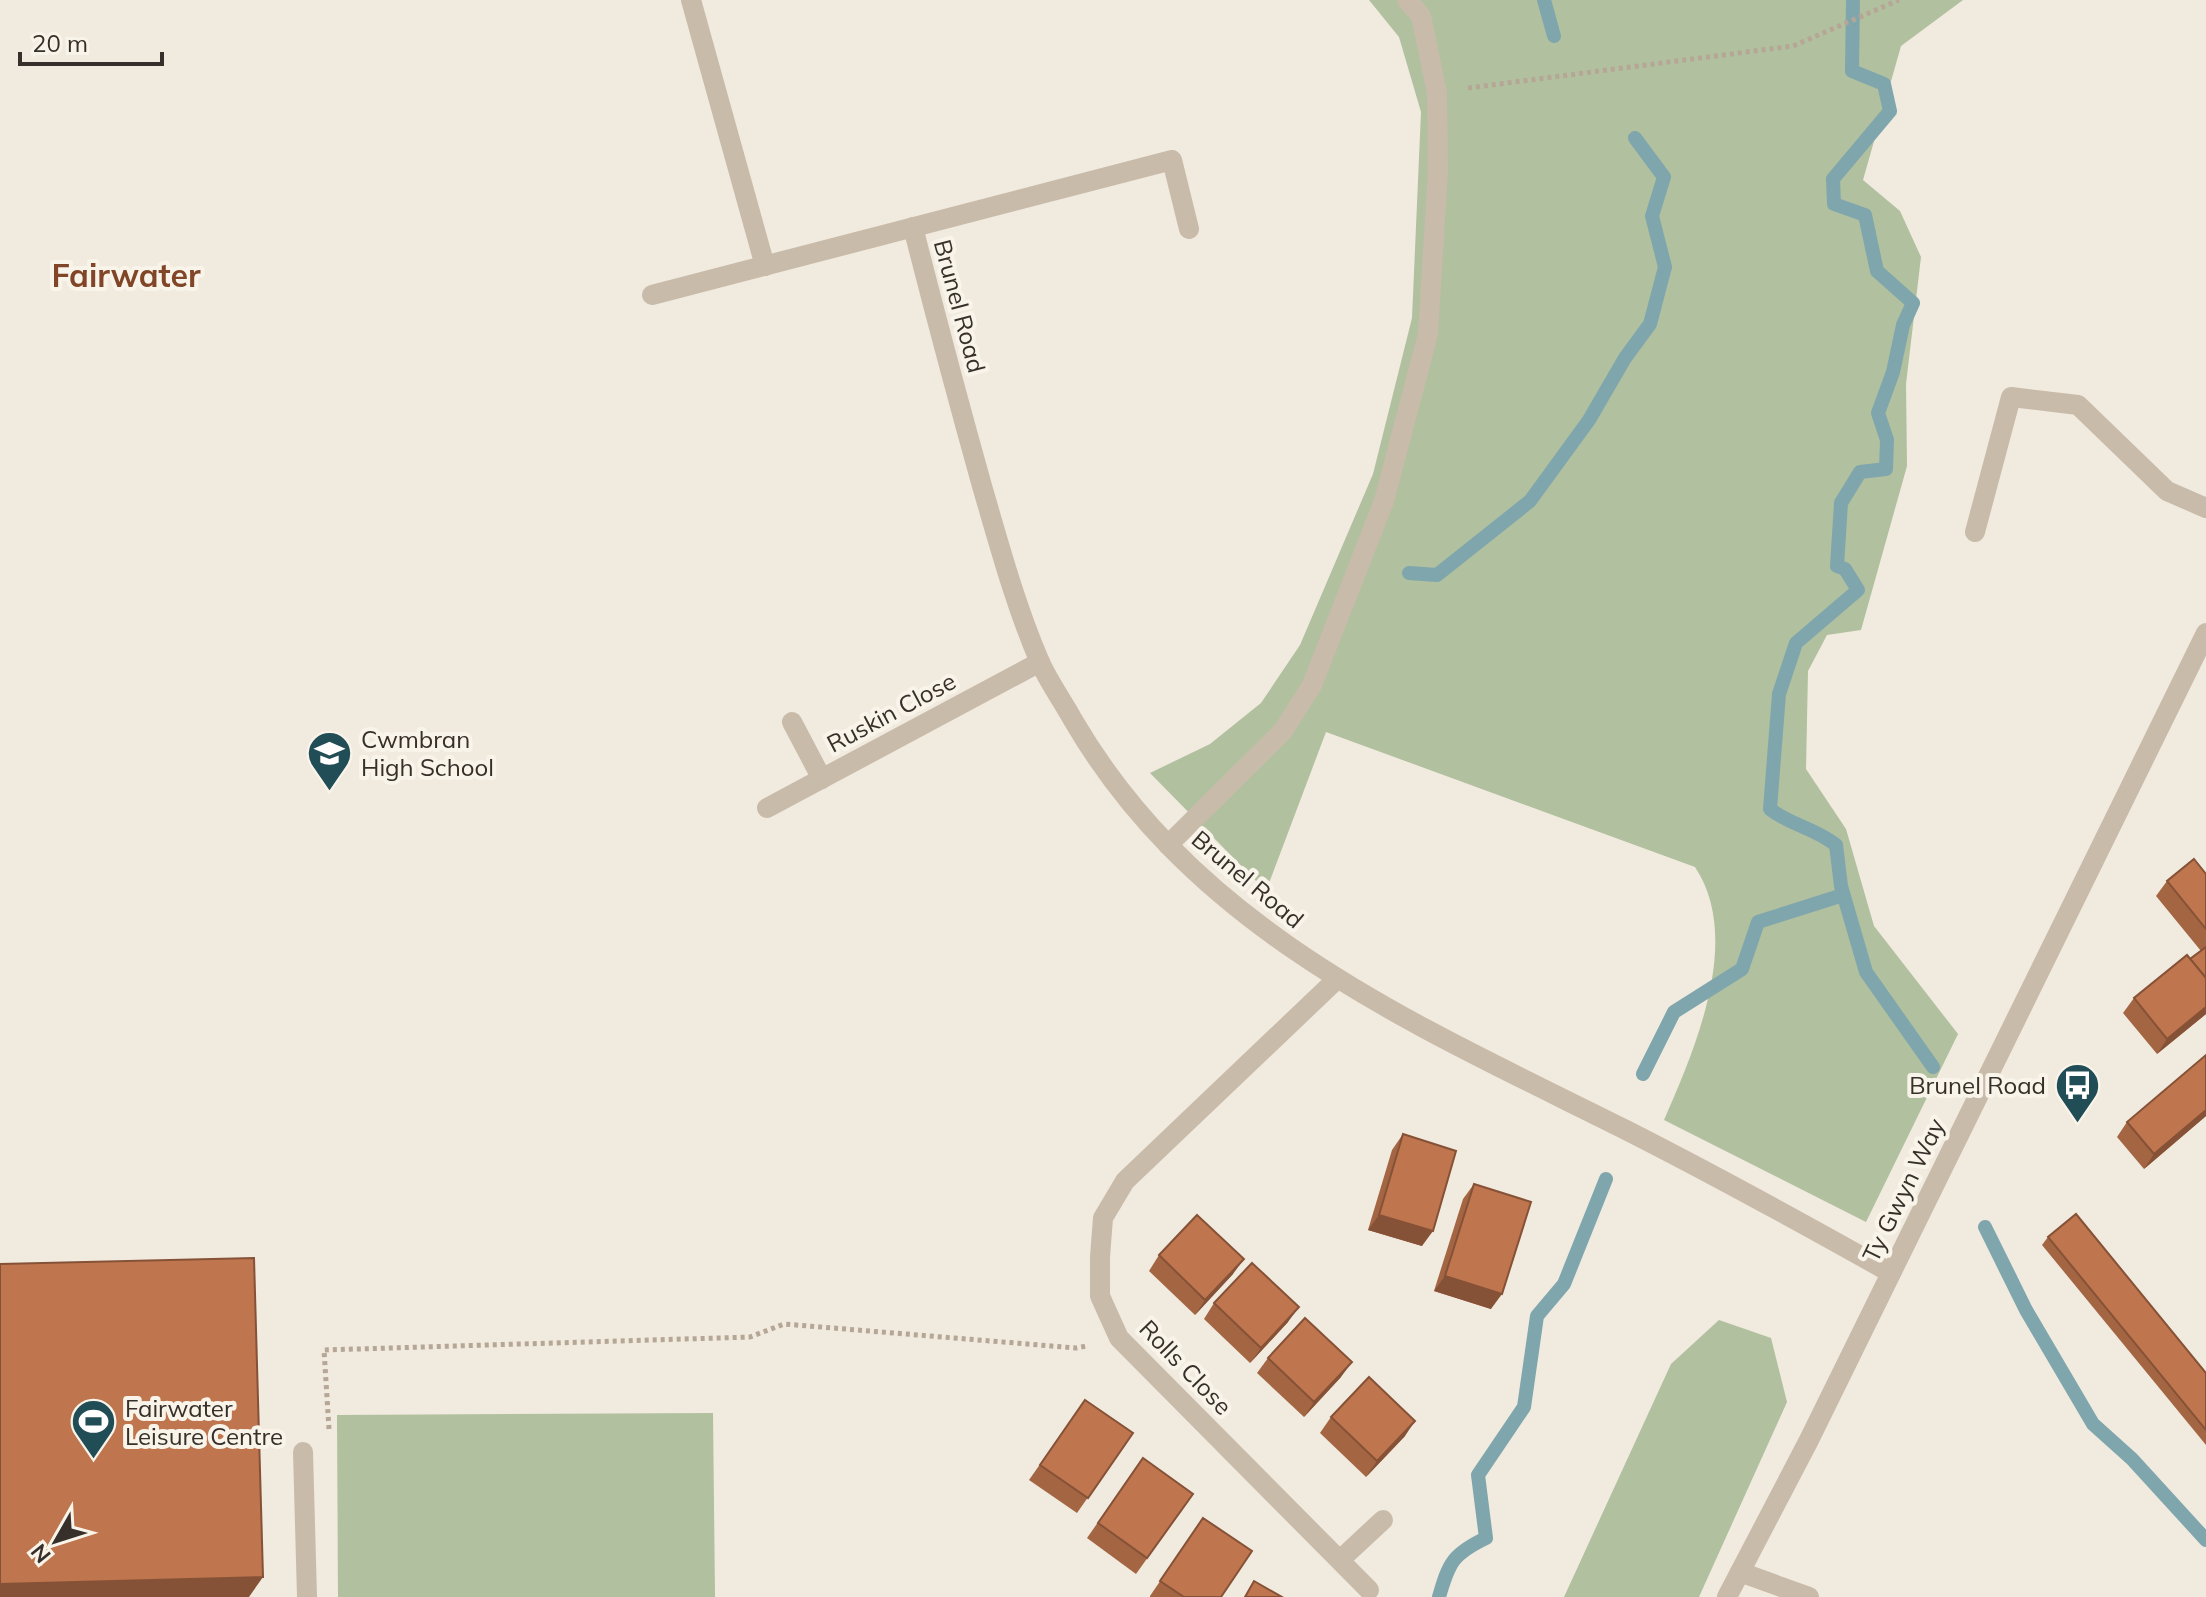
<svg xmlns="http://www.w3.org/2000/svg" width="2206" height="1597" font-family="Mulish,sans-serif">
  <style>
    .green { fill: #b1c09f }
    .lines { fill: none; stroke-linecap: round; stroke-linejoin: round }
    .stream { stroke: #7fa6ad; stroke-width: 14 }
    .path { stroke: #b5a695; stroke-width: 5; stroke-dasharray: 4 4; stroke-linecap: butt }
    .service { stroke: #c9bbaa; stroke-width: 20 }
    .minor { stroke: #c9bbaa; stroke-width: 20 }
    .tertiary { stroke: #c9bbaa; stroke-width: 20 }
    .wall { fill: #a46543 }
    .shaded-wall { fill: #865237 }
    .building { fill: #bf754e; stroke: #865237; stroke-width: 2 }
    .labels { text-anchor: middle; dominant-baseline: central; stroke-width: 8; stroke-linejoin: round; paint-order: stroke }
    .street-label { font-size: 24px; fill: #372f29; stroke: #f9f4ea }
    .poi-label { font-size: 24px; fill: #372f29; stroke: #f9f4ea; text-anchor: start }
    .district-label { font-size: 32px; font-weight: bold; fill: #814627; stroke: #f9f4ea }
  </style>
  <rect width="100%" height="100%" fill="#f1eade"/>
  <!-- green -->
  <g class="green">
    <path d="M1369,0H1963L1901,46L1863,180L1900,211L1921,257L1906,384L1907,466L1861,630L1827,635L1808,671L1806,769L1846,829L1874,926L1958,1034L1866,1222L1664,1120C1695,1049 1743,939 1695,867L1326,732L1266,891L1150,773L1210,744L1261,703L1300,645L1373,474L1412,318L1421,112L1399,37Z"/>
    <polygon points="1719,1320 1771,1338 1787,1402 1699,1597 1564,1597 1671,1364"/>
    <polygon points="713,1413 715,1597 338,1597 337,1415"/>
  </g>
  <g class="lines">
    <!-- stream -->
    <g class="stream">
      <polyline points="1544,0 1554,36"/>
      <path d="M1853,0L1852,71L1884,84L1890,111L1833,179L1834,204L1865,215L1877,271L1913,303L1903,325L1893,372L1878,413L1887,440L1886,469L1860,472L1841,503L1837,566L1845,569L1858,590L1796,643L1779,694L1770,809C1790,825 1815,828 1836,845L1841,886L1866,972L1933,1067"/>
      <polyline points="1409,573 1437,575 1530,501 1589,420 1625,358 1650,324 1665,267 1652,216 1664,177 1635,138"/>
      <polyline points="1643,1074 1674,1012 1742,969 1758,922 1843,895"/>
      <polyline points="1985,1227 2026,1310 2093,1424 2132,1459 2206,1540"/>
      <path d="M1439,1597C1449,1562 1453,1554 1486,1538L1478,1475L1524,1407L1537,1316L1564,1284L1606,1179"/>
    </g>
    <!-- path -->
    <g class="path">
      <polyline points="1468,88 1793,46 1899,0"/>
      <polyline points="329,1429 324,1350 750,1337 784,1324 1076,1348 1087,1346"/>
    </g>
    <!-- service -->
    <g class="service">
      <polyline points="1168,845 1283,731 1312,685 1384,501 1428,334 1438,170 1437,93 1421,16 1407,0"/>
      <polyline points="303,1452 307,1597"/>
    </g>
    <!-- minor -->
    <g class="minor">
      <polyline points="691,0 765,266"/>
      <path d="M913,227C935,314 958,400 982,486C999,544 1015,604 1039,660C1048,681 1062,700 1073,720C1196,931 1412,1023 1622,1128C1713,1174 1802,1223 1891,1273"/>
      <polyline points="652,295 1172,160 1189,229"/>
      <polyline points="1975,532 2011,397 2078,405 2167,491 2206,508"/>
      <polyline points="792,722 822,779"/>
      <polyline points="767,808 1040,662"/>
      <polyline points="1337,979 1125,1181 1103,1218 1100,1257 1100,1296 1119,1338 1369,1590"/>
      <polyline points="1340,1560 1383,1520"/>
      <polyline points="1740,1572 1809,1597"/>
    </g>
    <!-- tertiary -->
    <polyline class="tertiary" points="1727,1597 1809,1440 2206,633"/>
  </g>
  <!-- wall -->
  <g class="wall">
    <polygon points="2206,874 2206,1014 2157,1054 2123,1013 2134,998 2201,951 2156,896 2167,881"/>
    <polygon points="2206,1116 2144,1169 2117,1137 2127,1122"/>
    <polygon points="1403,1134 1422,1246 1368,1230 1392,1150"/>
    <polygon points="1474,1184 1491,1309 1434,1291 1463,1199"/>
    <polygon points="2048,1237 2206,1373 2206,1445 2042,1245"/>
    <polygon points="1159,1255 1233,1274 1195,1315 1149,1271"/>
    <polygon points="1214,1303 1288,1322 1250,1363 1204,1319"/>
    <polygon points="1268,1358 1341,1377 1304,1417 1257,1373"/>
    <polygon points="1085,1400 1133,1433 1077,1513 1029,1480"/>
    <polygon points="1331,1417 1405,1436 1366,1477 1320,1433"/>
    <polygon points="1143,1458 1193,1494 1136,1574 1087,1538"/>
    <polygon points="1203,1518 1221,1597 1150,1597 1150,1596"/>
  </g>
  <!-- shaded-wall -->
  <g class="shaded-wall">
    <polygon points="2206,1007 2206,1014 2157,1054 2167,1039"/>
    <polygon points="2206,1110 2206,1116 2144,1169 2154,1154"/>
    <polygon points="1379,1215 1433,1231 1422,1246 1368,1230"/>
    <polygon points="1244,1259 1233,1274 1195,1315 1205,1300"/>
    <polygon points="1445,1276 1502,1294 1491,1309 1434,1291"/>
    <polygon points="1299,1307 1288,1322 1250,1363 1261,1348"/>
    <polygon points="1352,1362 1341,1377 1304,1417 1314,1402"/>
    <polygon points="1415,1421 1405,1436 1366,1477 1377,1461"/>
    <polygon points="263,1577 249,1597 0,1597 0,1584"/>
  </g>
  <!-- building -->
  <g class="building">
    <polygon points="2194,859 2206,874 2206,929 2167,881"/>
    <polygon points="2206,947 2206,978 2190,959"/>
    <polygon points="2187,955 2206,978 2206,1007 2167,1039 2134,998"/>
    <polygon points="2206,1055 2206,1110 2154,1154 2127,1122"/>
    <polygon points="1403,1134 1456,1151 1433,1231 1379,1215"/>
    <polygon points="1474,1184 1531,1202 1502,1294 1445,1276"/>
    <polygon points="2076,1214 2206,1373 2206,1430 2048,1237"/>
    <polygon points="1197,1215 1244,1259 1205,1300 1159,1255"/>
    <polygon points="254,1258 263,1577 0,1584 0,1264"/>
    <polygon points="1252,1263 1299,1307 1261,1348 1214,1303"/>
    <polygon points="1305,1318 1352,1362 1314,1402 1268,1358"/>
    <polygon points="1369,1377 1415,1421 1377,1461 1331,1417"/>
    <polygon points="1085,1400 1133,1433 1088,1498 1040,1465"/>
    <polygon points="1143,1458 1193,1494 1147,1558 1098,1523"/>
    <polygon points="1203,1518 1252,1551 1221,1597 1184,1597 1160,1581"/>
    <polygon points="1254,1581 1282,1597 1245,1597"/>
  </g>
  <!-- icons -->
  <defs>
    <symbol id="school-pin" viewBox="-11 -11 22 30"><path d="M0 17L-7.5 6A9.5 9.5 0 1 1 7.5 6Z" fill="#214d56" stroke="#f9f4ea"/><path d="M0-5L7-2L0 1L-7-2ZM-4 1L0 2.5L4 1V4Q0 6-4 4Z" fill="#fff"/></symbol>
    <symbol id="bus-pin" viewBox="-11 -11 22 30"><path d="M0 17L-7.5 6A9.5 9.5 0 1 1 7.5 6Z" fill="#214d56" stroke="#f9f4ea"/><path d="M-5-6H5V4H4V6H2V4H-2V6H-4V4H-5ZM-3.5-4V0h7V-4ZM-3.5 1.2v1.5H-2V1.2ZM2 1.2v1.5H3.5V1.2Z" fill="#fff"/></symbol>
    <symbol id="stadium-pin" viewBox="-11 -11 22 30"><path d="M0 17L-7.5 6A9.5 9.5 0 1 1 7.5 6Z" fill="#214d56" stroke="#f9f4ea"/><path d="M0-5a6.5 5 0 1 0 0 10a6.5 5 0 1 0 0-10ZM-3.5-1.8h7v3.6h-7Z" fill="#fff"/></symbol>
  </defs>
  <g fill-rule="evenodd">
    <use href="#school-pin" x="304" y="728" width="51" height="69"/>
    <use href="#bus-pin" x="2052" y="1060" width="51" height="69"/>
    <use href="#stadium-pin" x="68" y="1396" width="51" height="69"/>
  </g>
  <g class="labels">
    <!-- street labels -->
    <g class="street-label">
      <text transform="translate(960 306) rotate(75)">Brunel Road</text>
      <text transform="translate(891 712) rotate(-28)">Ruskin Close</text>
      <text transform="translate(1248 879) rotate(40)">Brunel Road</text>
      <text transform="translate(1903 1190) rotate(-64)">Ty Gwyn Way</text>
      <text transform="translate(1186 1367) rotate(46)">Rolls Close</text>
    </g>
    <!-- poi labels -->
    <g class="poi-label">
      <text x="361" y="739">Cwmbran<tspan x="361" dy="28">High School</tspan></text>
      <text x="2046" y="1085" text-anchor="end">Brunel Road</text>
      <text x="125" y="1408">Fairwater<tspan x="125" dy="28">Leisure Centre</tspan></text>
    </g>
    <!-- district labels -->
    <g class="district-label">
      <text x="126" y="275">Fairwater</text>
    </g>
  </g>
  <!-- north arrow -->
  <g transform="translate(56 1541) rotate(231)" stroke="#f9f4ea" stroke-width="6" paint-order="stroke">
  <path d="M0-6L14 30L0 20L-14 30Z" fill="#372f29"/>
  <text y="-12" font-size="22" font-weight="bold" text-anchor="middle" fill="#372f29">N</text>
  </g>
  <!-- scale -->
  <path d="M20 52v12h142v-12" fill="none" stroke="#372f29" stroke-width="4"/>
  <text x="32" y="52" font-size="24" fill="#372f29" stroke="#f9f4ea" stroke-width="6" paint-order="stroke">20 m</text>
</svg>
